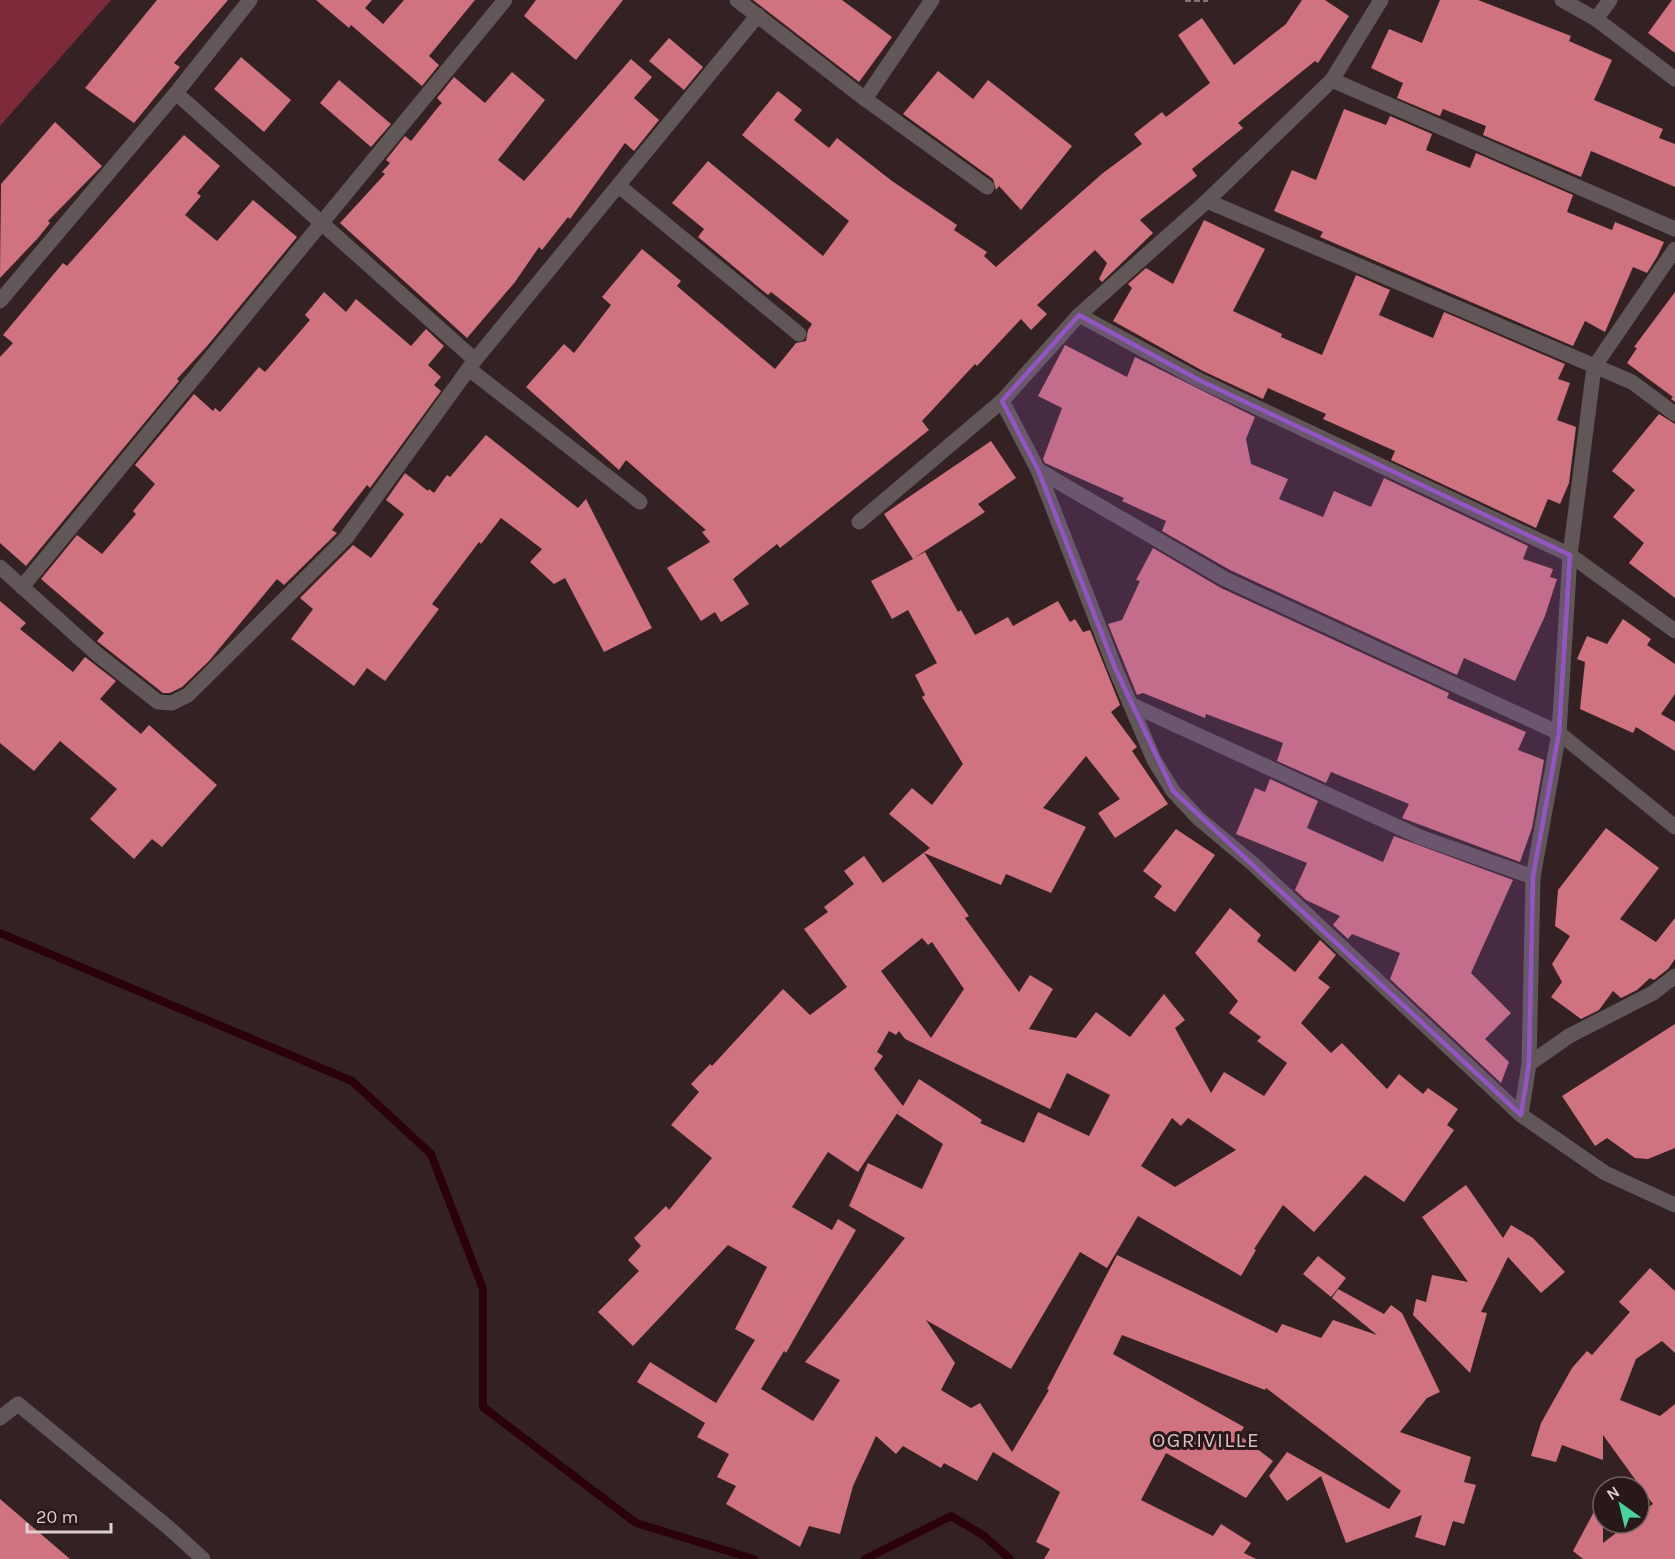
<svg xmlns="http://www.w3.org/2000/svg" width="1675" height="1559" font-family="Karla,sans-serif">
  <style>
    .forest { fill: #7f2a3a }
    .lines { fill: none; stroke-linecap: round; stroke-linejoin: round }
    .stream { stroke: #2a010a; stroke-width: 8 }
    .building { fill: #d0727f; fill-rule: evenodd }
    .path { stroke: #837374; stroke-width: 4; stroke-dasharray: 6 3; stroke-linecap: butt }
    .minor { stroke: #615758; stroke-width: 15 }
    .marked { fill: #9355c3; fill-opacity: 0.2; stroke: #9355c3; stroke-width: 4.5; stroke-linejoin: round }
    .labels { text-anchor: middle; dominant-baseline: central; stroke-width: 6; stroke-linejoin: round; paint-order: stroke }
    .quarter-label { font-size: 21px; letter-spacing: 1.5px; fill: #d8bfc1; stroke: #291819 }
  </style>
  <rect width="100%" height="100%" fill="#342123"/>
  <!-- forest -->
  <polygon class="forest" points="0,0 111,0 0,126"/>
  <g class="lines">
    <!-- stream -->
    <g class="stream">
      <polyline points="0,933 352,1081 431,1154 483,1289 483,1407 636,1523 754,1559"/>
      <polyline points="865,1559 951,1516 983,1535 1010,1559"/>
    </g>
  </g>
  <!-- building -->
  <g class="building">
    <polygon points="157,0 228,0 174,63 180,67 134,123 85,88"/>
    <polygon points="316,0 372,0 365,8 383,24 404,0 475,0 429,56 439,65 422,86 351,25 349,28"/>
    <polygon points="536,0 623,0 576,60 524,16"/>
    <polygon points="753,0 842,0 892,37 859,82"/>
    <polygon points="1302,0 1325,0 1349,16 1318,63 1315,61 1238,123 1243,128 1192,169 1197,176 1140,220 1153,233 1102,282 1099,279 1107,263 1095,250 1037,305 1047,314 1031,330 1021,319 977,366 975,364 922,421 929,430 780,548 777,544 733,579 749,604 721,622 715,612 701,621 667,568 710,542 702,532 706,530 626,460 619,470 526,387 564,344 574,353 611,305 602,297 642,249 681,281 677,286 775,369 796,343 806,341 808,330 812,324 771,292 768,295 698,237 704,229 672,203 708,161 823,256 849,221 742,135 778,91 802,110 794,120 829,148 837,138 892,181 957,225 954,230 987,252 984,256 996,267 1103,173 1142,144 1134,134 1162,112 1166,117 1210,83 1178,35 1202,18 1234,65 1286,24"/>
    <polygon points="1440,0 1478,0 1571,36 1569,41 1612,60 1594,100 1663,129 1659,138 1675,144 1675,187 1591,151 1581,177 1483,135 1486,126 1443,109 1440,116 1397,98 1403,83 1371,68 1389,29 1422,43"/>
    <polygon points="1672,0 1675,0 1675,53 1648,33"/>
    <polygon points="669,38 703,67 684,90 649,61"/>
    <polygon points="241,57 291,100 264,132 214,89"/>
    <polygon points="631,59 652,77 634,98 659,120 634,151 625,143 570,219 568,217 542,250 539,247 515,282 467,338 340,223 385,174 382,172 390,163 386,160 405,136 411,141 439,106 442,103 437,98 454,77 485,103 512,72 545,100 498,160 524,181"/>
    <polygon points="938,71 973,99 988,80 1072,146 1021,210 999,186 996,190 993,179 903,114"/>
    <polygon points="339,80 391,124 371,147 320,103"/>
    <polygon points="1344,109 1386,125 1390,116 1432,134 1426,150 1470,168 1476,153 1573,195 1567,212 1612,230 1615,222 1664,242 1657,257 1647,273 1633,267 1605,332 1585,321 1573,346 1320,237 1323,232 1274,211 1292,170 1316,180"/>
    <polygon points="55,122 102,166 48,221 50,223 38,238 0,278 1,184"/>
    <polygon points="184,135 220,166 197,193 201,196 185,215 217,241 253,200 297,237 208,345 177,379 179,381 26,566 0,543 0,357 13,343 3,335 63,263 67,266"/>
    <polygon points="1204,220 1265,249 1233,311 1282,334 1281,337 1322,355 1356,275 1390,290 1379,315 1433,338 1444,312 1565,364 1558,379 1570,383 1557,420 1576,427 1569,483 1560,504 1548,499 1536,528 1391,460 1395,451 1323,419 1326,414 1268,388 1263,399 1203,371 1113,321 1132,288 1128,284 1146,268 1173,284"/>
    <polygon points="324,292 346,312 356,299 411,346 426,329 444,346 428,365 441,377 434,385 441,391 370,488 367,485 332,530 337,533 284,585 277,579 209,661 182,687 170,693 163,693 97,641 104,633 41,579 77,535 102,554 136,514 133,511 155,484 135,465 194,394 213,411 215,408 220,412 259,367 265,372 310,320 305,315"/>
    <polygon points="1675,292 1675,402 1671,399 1673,397 1627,363 1637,348 1634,347"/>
    <polygon points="1065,345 1127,377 1135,357 1255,417 1246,439 1251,464 1288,479 1279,499 1323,517 1334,491 1371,507 1384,478 1528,546 1523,559 1553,569 1550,577 1557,579 1545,616 1515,681 1464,658 1457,675 1230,570 1162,531 1166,521 1122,501 1124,498 1045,463 1043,459 1062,408 1038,396"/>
    <polygon points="1659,414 1675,424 1675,598 1629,563 1644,543 1613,517 1635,490 1612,471"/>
    <polygon points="486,435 578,508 586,499 652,628 604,652 565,578 554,584 530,562 542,549 501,518 481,544 479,542 432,604 439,609 385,681 367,668 354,686 291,639 313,609 300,598 353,545 371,558 404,514 386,500 405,473 428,491 429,489 434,493 447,475 450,477"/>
    <path d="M991,441L1016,478L978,504L985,512L914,558L925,552L958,612L961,610L975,635L1008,617L1013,626L1058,601L1070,622L1075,619L1083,632L1090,630L1120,705L1111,712L1137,747L1132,751L1168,804L1115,838L1098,813L1120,799L1086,756L1043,808L1086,827L1051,893L1006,874L1001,885L924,853L969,916L965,918L1019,992L1030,975L1053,989L1029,1029L1076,1038L1096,1012L1130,1037L1164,994L1185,1020L1175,1028L1211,1093L1224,1072L1264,1096L1287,1063L1257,1041L1261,1037L1229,1013L1238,1001L1195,953L1230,908L1261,935L1257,941L1295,972L1320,940L1336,955L1318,978L1330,987L1301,1023L1331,1053L1342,1043L1387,1089L1399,1074L1423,1094L1428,1088L1458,1109L1447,1125L1454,1130L1404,1202L1365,1175L1314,1232L1283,1205L1254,1249L1256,1250L1241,1276L1138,1216L1107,1268L1080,1252L1011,1369L926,1320L955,1363L941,1390L971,1408L980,1403L1012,1452L1049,1390L1047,1389L1117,1255L1277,1333L1282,1324L1321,1338L1333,1320L1377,1335L1332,1298L1338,1289L1384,1314L1391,1305L1402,1313L1440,1392L1427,1398L1400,1432L1471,1457L1464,1482L1476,1485L1464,1524L1453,1521L1445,1546L1415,1537L1422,1515L1346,1543L1321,1476L1287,1501L1269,1476L1287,1452L1389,1509L1401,1491L1266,1388L1265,1390L1122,1335L1113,1354L1244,1427L1239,1435L1273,1461L1246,1498L1166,1453L1141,1500L1213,1536L1221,1524L1251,1543L1244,1553L1256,1559H1044L1050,1549L1036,1542L1060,1492L993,1452L977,1481L944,1463L941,1468L903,1446L896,1454L876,1436L853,1486L840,1534L809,1526L800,1547L726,1504L736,1486L717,1477L729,1454L697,1437L705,1423L637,1382L650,1362L716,1403L755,1340L735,1329L767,1267L728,1245L633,1346L598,1312L639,1271L628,1260L641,1246L634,1238L666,1206L669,1210L712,1158L671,1125L699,1092L691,1084L710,1064L712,1066L783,989L810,1015L847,987L804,929L828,912L824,907L854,884L844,871L864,856L883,883L930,848L889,814L912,788L932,805L963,764L922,697L925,695L915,675L937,663L908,610L892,619L871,581L913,559L884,514ZM922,938L928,945L932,942L964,989L931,1038L881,971ZM889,1031L896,1035L899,1031L905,1039L1050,1109L1067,1073L1110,1095L1089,1136L1038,1112L1024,1143L980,1123L982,1120L919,1079L903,1106L874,1069L883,1056L877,1052ZM902,1106L897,1114L943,1144L922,1189L868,1163L849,1206L905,1238L805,1362L840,1380L813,1421L761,1389L784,1351L786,1353L856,1230L838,1219L832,1230L792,1207L828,1152L858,1172ZM1172,1118L1181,1126L1188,1118L1236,1150L1175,1187L1141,1166Z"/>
    <polygon points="1153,548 1221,588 1449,693 1447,698 1526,732 1518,750 1544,760 1532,828 1520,862 1402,818 1409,804 1331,772 1326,783 1277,761 1283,743 1206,714 1205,718 1143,693 1137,695 1108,624 1122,620 1140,581 1136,580"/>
    <polygon points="0,601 26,623 20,629 73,672 85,657 116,681 100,699 141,734 149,725 217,785 162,847 152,839 134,859 90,819 117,789 60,741 34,771 0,743"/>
    <polygon points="1623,619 1651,639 1647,645 1675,664 1675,694 1661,714 1675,722 1675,751 1636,727 1633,733 1580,709 1585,662 1577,659 1587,636 1607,644"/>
    <polygon points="1270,779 1318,801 1307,828 1383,862 1394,836 1513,880 1471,973 1511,1013 1485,1039 1509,1062 1501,1083 1390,979 1400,953 1352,934 1348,939 1333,925 1340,916 1306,900 1295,890 1307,863 1236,834 1255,788 1265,792"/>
    <polygon points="1606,828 1659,868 1620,919 1656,942 1675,918 1675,959 1668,969 1654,980 1650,978 1637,990 1621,998 1613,991 1599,1010 1581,1019 1551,997 1562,982 1552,964 1570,936 1555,926 1558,890"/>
    <polygon points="1176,829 1215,855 1175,912 1154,897 1162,886 1143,871"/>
    <polygon points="1675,1024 1675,1148 1648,1159 1635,1158 1607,1138 1595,1146 1562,1096"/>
    <polygon points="1466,1185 1503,1238 1511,1225 1533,1238 1565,1272 1541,1293 1508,1257 1481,1312 1487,1313 1470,1373 1413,1315 1416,1299 1426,1302 1432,1275 1468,1282 1422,1217"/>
    <polygon points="1318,1256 1346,1278 1331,1297 1303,1274"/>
    <polygon points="1650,1268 1675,1291 1675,1353 1662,1341 1636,1359 1620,1400 1660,1416 1675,1404 1675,1559 1583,1559 1573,1551 1603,1495 1603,1543 1629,1523 1639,1523 1639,1515 1653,1504 1603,1435 1603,1460 1562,1445 1556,1462 1531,1456 1541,1423 1572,1368 1587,1351 1592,1355 1630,1312 1619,1302"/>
    <polygon points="0,1499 70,1559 0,1559"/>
  </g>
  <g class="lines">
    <!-- path -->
    <polyline class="path" points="1185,0 1208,0"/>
    <!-- minor -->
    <g class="minor">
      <polyline points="737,0 865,99 987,187"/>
      <polyline points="1562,0 1596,19 1675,79"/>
      <polyline points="1596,19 1610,0"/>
      <polyline points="1332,80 1675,229"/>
      <polyline points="176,93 475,360"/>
      <polyline points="865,99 932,0"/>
      <polyline points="619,186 799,334"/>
      <polyline points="1207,201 1632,382 1675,414"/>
      <polyline points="0,301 176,93 250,0"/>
      <polyline points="1079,315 1199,380 1570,555 1675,631"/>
      <polyline points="469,369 640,502"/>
      <polyline points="1002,401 1038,470 1115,668 1154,760 1173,791 1198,818 1253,864 1521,1115 1605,1173 1675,1205"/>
      <polyline points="1038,470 1225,579 1559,733 1675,827"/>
      <polyline points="859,522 1002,401 1079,315 1207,201 1332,80 1381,0"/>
      <polyline points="0,567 97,654 158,702 172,703 188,695 346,538 475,360 758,15"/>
      <polyline points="22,587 505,0"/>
      <polyline points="1130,704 1420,837 1533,877"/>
      <polyline points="1529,1064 1569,1036 1653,993 1675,976"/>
      <polyline points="1521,1115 1529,1064 1533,877 1559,733 1570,555 1594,367 1675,249"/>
      <polyline points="0,1418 18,1404 169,1528 203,1559"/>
    </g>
  </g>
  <!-- marked area -->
  <path class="marked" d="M1079,315L1199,380L1570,555L1559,733L1533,877L1529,1064L1521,1115L1173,791L1115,668L1038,470L1002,401Z"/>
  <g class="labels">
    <!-- quarter labels -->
    <g class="quarter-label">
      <text x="1206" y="1440">OGRIVILLE</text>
    </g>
  </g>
  <!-- north arrow -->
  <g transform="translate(1621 1505) rotate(326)"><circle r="28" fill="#291819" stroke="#716162" stroke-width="1.5"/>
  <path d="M0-4.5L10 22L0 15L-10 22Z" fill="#4ad49c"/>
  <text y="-9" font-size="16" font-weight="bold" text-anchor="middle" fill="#dccfd0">N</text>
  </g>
  <!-- scale -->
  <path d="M27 1523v9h84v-9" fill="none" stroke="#dccfd0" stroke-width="3"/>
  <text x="36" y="1523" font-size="18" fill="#dccfd0" stroke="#291819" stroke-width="4.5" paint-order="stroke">20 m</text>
</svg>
